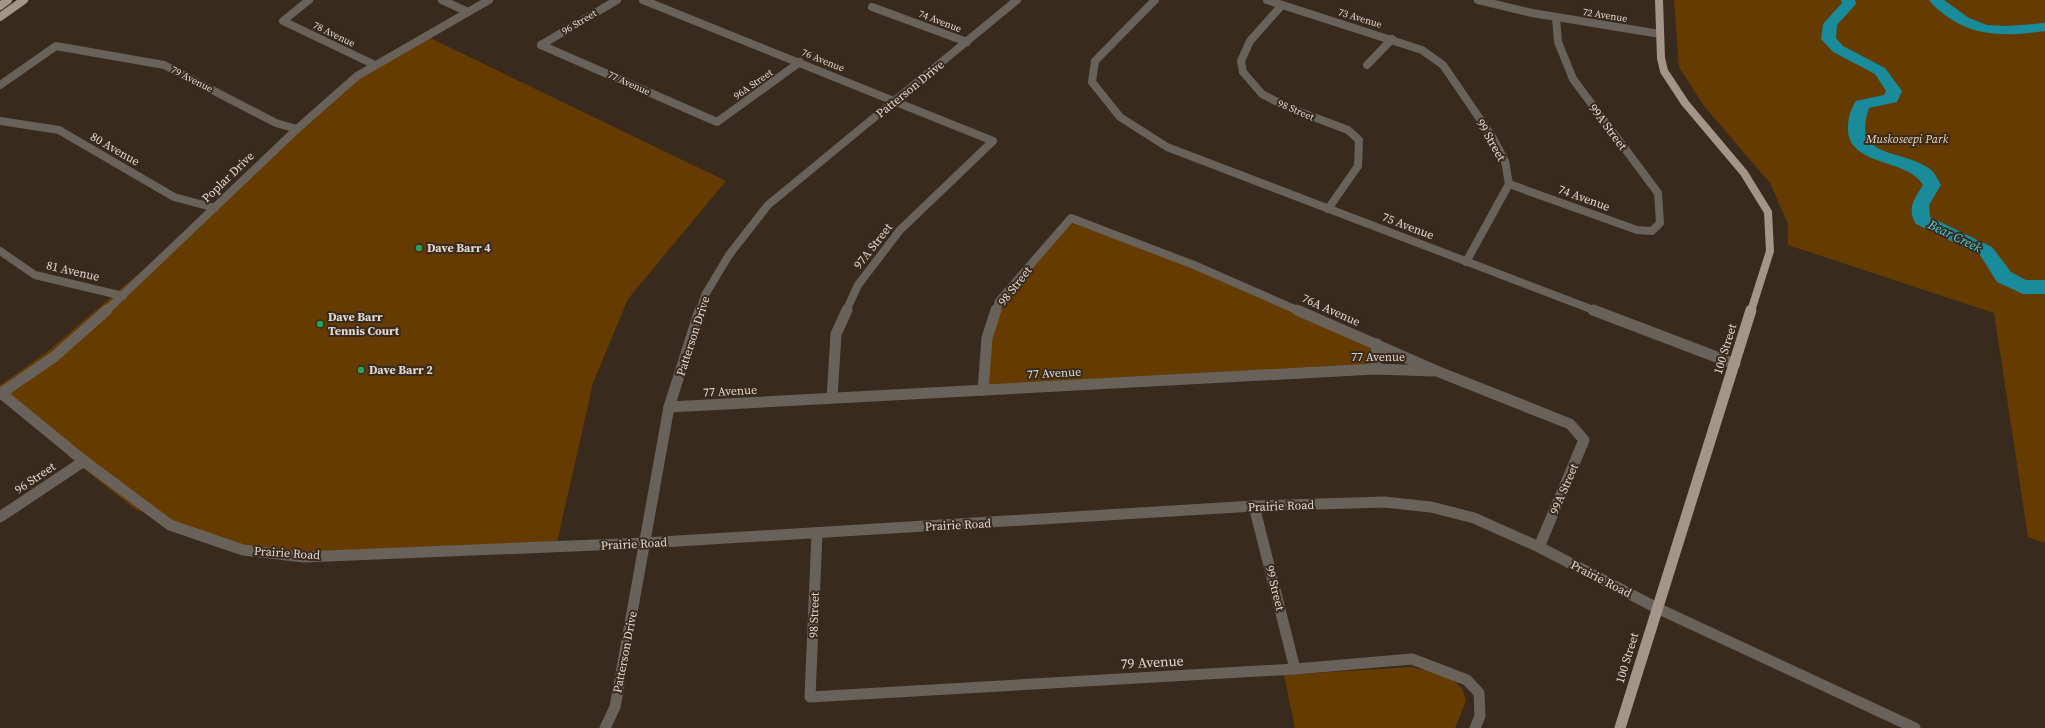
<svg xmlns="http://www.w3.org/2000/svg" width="2045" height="728" font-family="'Source Serif 4',serif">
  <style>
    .green { fill: #663b00 }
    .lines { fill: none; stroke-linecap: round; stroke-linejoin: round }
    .river { fill: #198b9a; fill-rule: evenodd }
    .minor-far1 { stroke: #68625b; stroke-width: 8 }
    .minor { stroke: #68625b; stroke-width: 11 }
    .major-far1 { stroke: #a39587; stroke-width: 8 }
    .major { stroke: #a39587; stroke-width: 11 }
    .leisure-dot { fill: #2e9e5b; stroke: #382a1d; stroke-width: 1.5 }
    .labels { text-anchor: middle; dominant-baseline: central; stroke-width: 4; stroke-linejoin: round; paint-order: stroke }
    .far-street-label { font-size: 10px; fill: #e1d8cf; stroke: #382a1d }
    .street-label { font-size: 12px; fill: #e1d8cf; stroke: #382a1d }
    .park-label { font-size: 12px; font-style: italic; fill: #f9d6b4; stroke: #382a1d }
    .poi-label { font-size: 12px; font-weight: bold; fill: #e1d8cf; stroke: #382a1d; text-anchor: start }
    .water-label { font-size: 13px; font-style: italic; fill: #49d4e8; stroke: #382a1d }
    .near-street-label { font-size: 14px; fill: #e1d8cf; stroke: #382a1d }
  </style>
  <rect width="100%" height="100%" fill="#382a1d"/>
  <!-- green -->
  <g class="green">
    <polygon points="1674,0 2045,0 2045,543 2028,537 1994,313 1788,245 1788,224 1770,183 1704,106 1679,67"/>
    <polygon points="426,36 726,181 628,299 593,383 556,547 299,557 229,544 135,509 75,462 0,391 0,385 47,352 215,208 357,76"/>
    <polygon points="1071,218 1377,344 1375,369 983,390 987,338 999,301"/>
    <path d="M1411,667C1427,671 1452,674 1462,689C1464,692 1465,697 1466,701L1455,728H1295L1284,675Z"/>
  </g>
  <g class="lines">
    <!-- river -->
    <g class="river">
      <path d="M1841,0H1855L1856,4L1837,25L1836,38L1843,46L1885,68L1902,91L1897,102L1869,108C1851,160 1901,148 1930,169C1935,173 1938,180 1941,185L1929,205L1930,217L1992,247L2011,272L2026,280H2045V294H2023L1997,282L1980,255L1916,224C1906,209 1915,198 1923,185C1908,158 1846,167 1848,127C1848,118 1851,108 1856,101L1884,95L1886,91L1875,74L1833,52L1821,39L1823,24L1842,3Z"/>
      <path d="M1929,0H1944L1969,18L1987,25L2008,26L2045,23V31C2009,36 1975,38 1945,15C1939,10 1933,6 1929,0Z"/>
    </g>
    <!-- minor-far1 -->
    <g class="minor-far1">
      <polyline points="309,0 283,21 375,65"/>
      <polyline points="442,0 468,12"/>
      <polyline points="643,0 993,141 900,230 858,285 846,311"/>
      <polyline points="1155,0 1095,61 1092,82 1120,117 1167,147 1596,311"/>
      <polyline points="1267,0 1422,50 1443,65 1493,138 1505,161 1509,184 1466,262"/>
      <polyline points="1478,0 1532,13 1660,34"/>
      <polyline points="1282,5 1250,41 1241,61 1243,72 1262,94 1287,107 1348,130 1359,140 1358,166 1328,209"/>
      <polyline points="872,7 967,42"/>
      <polyline points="541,45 717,122 800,62"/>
      <polyline points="541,45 617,0"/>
      <polyline points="1367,65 1392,39"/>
      <polyline points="0,85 56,46 164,65 276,123 297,129"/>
      <polyline points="0,121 59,130 174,197 215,208"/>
      <polyline points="1509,184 1637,230 1652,231 1660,223 1658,193 1573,79 1558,42 1556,18"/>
      <polyline points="0,251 35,275 123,296"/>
      <polyline points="106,311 297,129 357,76 489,0"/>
      <polyline points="700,311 705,295 729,255 768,205 1017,0"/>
      <polyline points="996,311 999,301 1071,218 1194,265 1299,311"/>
    </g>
    <!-- minor -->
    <g class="minor">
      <polyline points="1297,310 1439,372 1570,424 1584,440 1539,547"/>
      <polyline points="1593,310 1735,364"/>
      <polyline points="1375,369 1377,344"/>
      <polyline points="983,390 987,338 996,310"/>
      <polyline points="1,393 84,461 170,525 243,550 304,557 645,543 1254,506 1384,502 1431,507 1474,518 1539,547 1657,608 1915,728"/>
      <polyline points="0,394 54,357 107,310"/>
      <polyline points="832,398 836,334 847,310"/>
      <polyline points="669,407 1375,369 1433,371"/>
      <polyline points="1254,506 1295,669"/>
      <polyline points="0,517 84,461"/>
      <polyline points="817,533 810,697 1295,669 1412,659 1467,680 1479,693 1480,716 1475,728"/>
      <polyline points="605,728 615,707 669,407 700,310"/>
    </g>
    <!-- major-far1 -->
    <g class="major-far1">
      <polyline points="1659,0 1661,58 1664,71 1685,103 1744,173 1768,212 1770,251 1751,311"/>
      <polyline points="0,6 8,0"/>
      <polyline points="0,17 24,0"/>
    </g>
    <!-- major -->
    <polyline class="major" points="1620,728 1751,310"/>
  </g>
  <!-- markers -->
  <g class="leisure-dot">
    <circle cx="419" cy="248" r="4"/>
    <circle cx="320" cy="324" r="4"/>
    <circle cx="361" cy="370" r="4"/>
  </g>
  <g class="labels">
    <!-- far-street labels -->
    <g class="far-street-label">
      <text transform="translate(1605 15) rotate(9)">72 Avenue</text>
      <text transform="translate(1360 18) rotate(17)">73 Avenue</text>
      <text transform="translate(940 21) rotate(21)">74 Avenue</text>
      <text transform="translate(579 22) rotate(-31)">96 Street</text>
      <text transform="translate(334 34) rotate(26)">78 Avenue</text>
      <text transform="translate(823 60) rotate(22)">76 Avenue</text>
      <text transform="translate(192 79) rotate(27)">79 Avenue</text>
      <text transform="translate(629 83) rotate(24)">77 Avenue</text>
      <text transform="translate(753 84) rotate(-35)">96A Street</text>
      <text transform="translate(1296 110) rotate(23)">98 Street</text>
    </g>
    <!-- street labels -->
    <g class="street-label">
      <text transform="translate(910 89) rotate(-39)">Patterson Drive</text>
      <text transform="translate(1608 127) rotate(53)">99A Street</text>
      <text transform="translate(1491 140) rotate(60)">99 Street</text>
      <text transform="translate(115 149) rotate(30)">80 Avenue</text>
      <text transform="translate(228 177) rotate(-44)">Poplar Drive</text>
      <text transform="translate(1584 198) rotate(20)">74 Avenue</text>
      <text transform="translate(1408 226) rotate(21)">75 Avenue</text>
      <text transform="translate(873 246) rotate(-52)">97A Street</text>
      <text transform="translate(73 271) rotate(13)">81 Avenue</text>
      <text transform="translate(1015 286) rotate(-52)">98 Street</text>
      <text transform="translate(1331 310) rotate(24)">76A Avenue</text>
      <text transform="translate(693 336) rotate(-72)">Patterson Drive</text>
      <text transform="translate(1725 349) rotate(-73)">100 Street</text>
      <text x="1378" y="357">77 Avenue</text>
      <text transform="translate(1054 373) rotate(-3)">77 Avenue</text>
      <text transform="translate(730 391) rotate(-3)">77 Avenue</text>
      <text transform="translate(35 478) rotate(-34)">96 Street</text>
      <text transform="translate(1564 489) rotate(-67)">99A Street</text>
      <text transform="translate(1281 506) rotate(-2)">Prairie Road</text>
      <text transform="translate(958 525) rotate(-3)">Prairie Road</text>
      <text transform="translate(634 544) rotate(-3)">Prairie Road</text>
      <text transform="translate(287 553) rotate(4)">Prairie Road</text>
      <text transform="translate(1601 579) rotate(27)">Prairie Road</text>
      <text transform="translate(1275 588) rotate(76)">99 Street</text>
      <text transform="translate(814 615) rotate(-88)">98 Street</text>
      <text transform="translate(625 652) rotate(-79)">Patterson Drive</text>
      <text transform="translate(1627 658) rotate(-73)">100 Street</text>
    </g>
    <!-- park labels -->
    <g class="park-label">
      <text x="1907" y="139">Muskoseepi Park</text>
    </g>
    <!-- poi labels -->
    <g class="poi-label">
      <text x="427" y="248">Dave Barr 4</text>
      <text x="328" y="317">Dave Barr<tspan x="328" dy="14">Tennis Court</tspan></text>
      <text x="369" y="370">Dave Barr 2</text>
    </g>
    <!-- water labels -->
    <g class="water-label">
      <text transform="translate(1955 236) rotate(26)">Bear Creek</text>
    </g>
    <!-- near-street labels -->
    <g class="near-street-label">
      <text transform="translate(1152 662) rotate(-3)">79 Avenue</text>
    </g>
  </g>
</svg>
